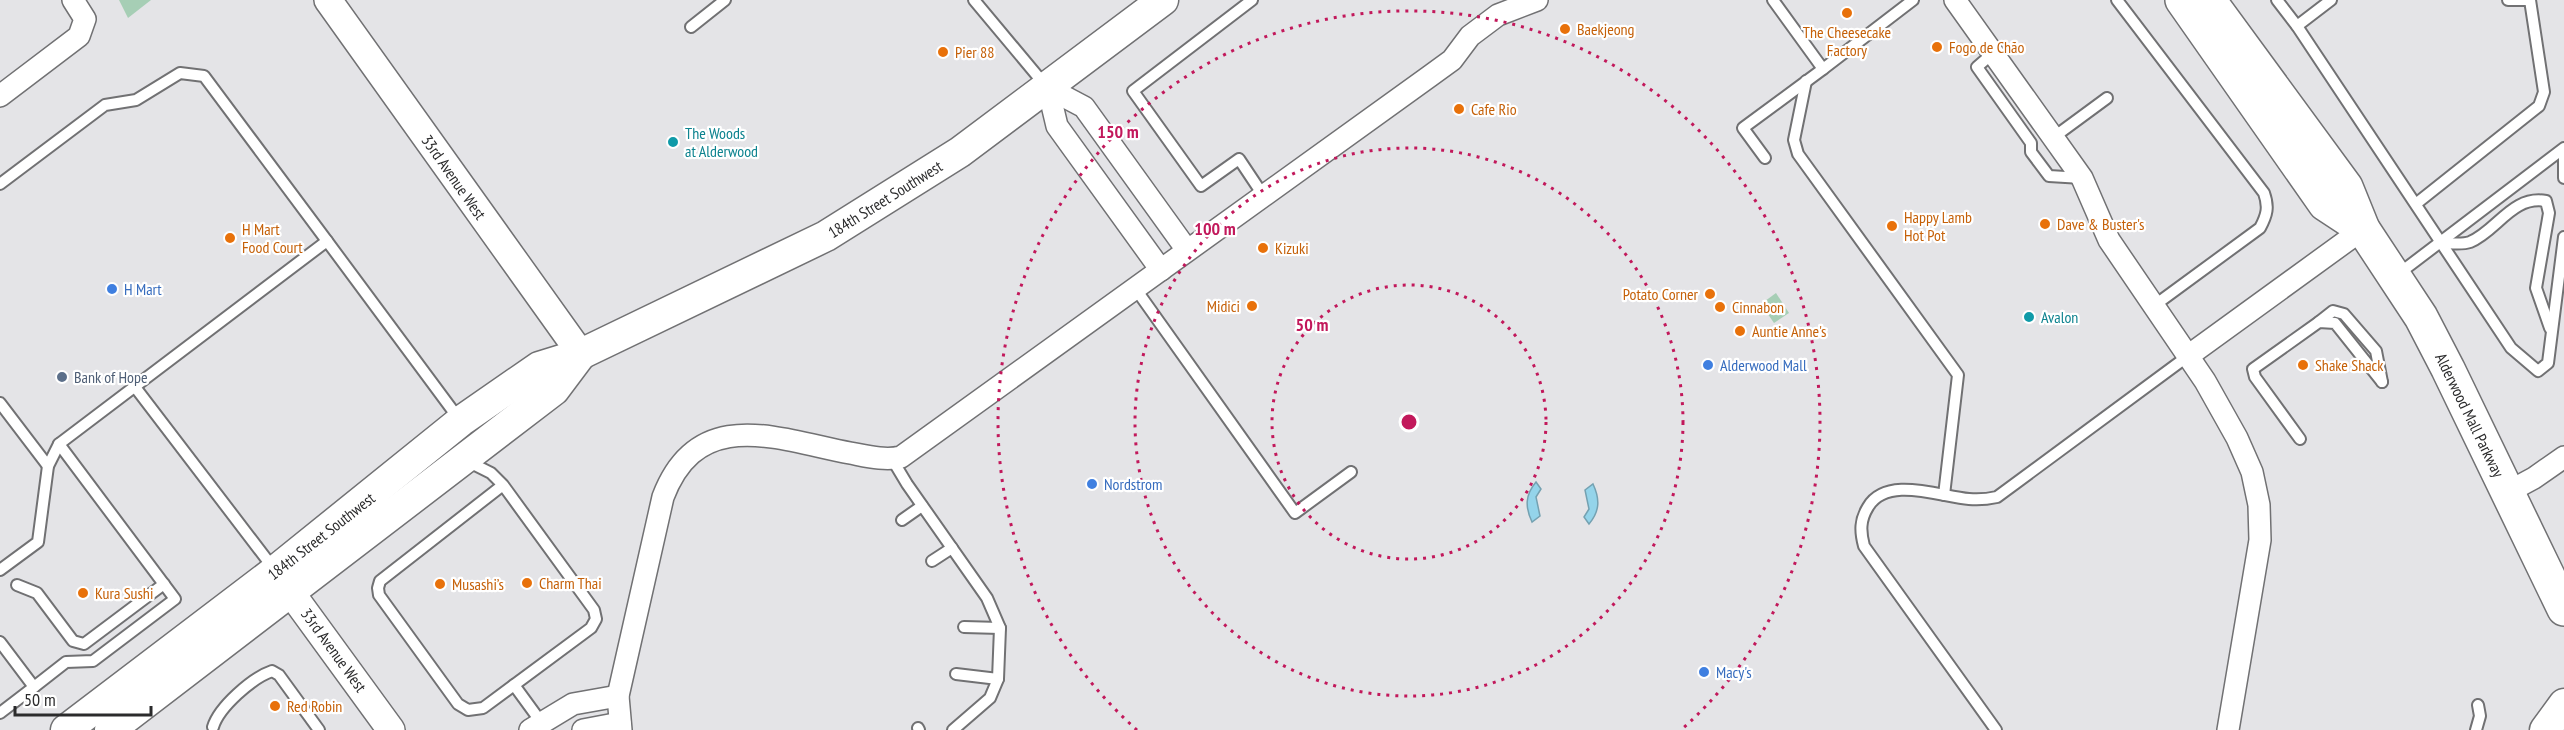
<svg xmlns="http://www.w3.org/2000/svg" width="2564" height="730" font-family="'PT Sans Narrow',sans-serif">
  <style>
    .green { fill: #a6ceb5 }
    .water { fill: #94d4ea; stroke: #74a1b1; stroke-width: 1.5 }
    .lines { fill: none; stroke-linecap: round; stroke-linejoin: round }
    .service-casing { stroke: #717173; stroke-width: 14 }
    .minor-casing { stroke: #717173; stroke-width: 24 }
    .tertiary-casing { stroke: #717173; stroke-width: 30 }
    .secondary-casing { stroke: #717173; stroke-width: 33 }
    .primary-casing { stroke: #717173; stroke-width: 36 }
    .service { stroke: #fff; stroke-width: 10 }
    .minor { stroke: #fff; stroke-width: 21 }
    .tertiary { stroke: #fff; stroke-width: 27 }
    .secondary { stroke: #fff; stroke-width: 30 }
    .primary { stroke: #fff; stroke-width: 33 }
    .ring { fill: none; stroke: #c2185b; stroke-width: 3; stroke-dasharray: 3 6 }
    .food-dot { fill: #e8710a; stroke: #fff; stroke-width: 2 }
    .culture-dot { fill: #0f9aa8; stroke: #fff; stroke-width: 2 }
    .shop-dot { fill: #3f7fe0; stroke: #fff; stroke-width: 2 }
    .service-dot { fill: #5c6f8a; stroke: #fff; stroke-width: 2 }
    .labels { text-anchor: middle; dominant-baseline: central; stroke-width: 4.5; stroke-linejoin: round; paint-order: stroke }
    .food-label { font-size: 16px; fill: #c56008; stroke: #fff; text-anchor: start }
    .culture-label { font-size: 16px; fill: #0d838f; stroke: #fff; text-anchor: start }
    .street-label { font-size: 16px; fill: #2b2b2c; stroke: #fff }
    .shop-label { font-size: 16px; fill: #366cbe; stroke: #fff; text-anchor: start }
    .service-label { font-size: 16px; fill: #4e5e75; stroke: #fff; text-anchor: start }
    .centre { fill: #c2185b; stroke: #fff; stroke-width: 3 }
    .ring-label { font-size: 18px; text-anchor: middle; font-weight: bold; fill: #c2185b; stroke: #fff; stroke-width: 4.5; stroke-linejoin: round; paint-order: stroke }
  </style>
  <rect width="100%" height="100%" fill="#e4e4e7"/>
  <!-- green -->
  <g class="green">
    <polygon points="119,0 151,0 128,18"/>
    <polygon points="1776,293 1789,313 1774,323 1761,304"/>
  </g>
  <!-- water -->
  <g class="water">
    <path d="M1536,482L1541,489L1536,497L1540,516L1532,522C1525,507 1525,495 1536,482Z"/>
    <path d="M1593,484C1600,499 1600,511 1589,524L1584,517L1589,509L1585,490Z"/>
  </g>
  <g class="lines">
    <defs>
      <g id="service">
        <polyline points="974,0 1045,85"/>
        <polyline points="1252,0 1133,91 1201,186 1239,159 1263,195"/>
        <polyline points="1773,0 1823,69 1913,0"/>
        <path d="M2117,0L2264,193C2269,207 2267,215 2260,228L2155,305"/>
        <polyline points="2277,0 2297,26 2331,0"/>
        <polyline points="2508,0 2530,0"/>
        <polyline points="2297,26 2511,348 2538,371 2548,363 2564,237"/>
        <polyline points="691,27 725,0"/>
        <polyline points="1992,54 1977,67 2031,143 2031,152 2049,176 2082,178"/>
        <polyline points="1806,81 1794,140 1798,154 1958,375 1944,495"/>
        <polyline points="2054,137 2107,98"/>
        <polyline points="2564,150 2564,178"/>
        <polyline points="1765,158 1743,128 1823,69"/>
        <polyline points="0,184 105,105 136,100 180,73 204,76 327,241"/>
        <polyline points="2417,203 2539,106 2544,92 2530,0"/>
        <path d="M2442,243C2450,243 2462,245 2470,242C2497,231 2512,195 2546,201L2549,213L2536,288L2550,328"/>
        <polyline points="2397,275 2564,148"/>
        <polyline points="1135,288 1295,513 1351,472"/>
        <polyline points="2319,322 2333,311 2344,314 2376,351 2382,382"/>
        <polyline points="135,387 274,569"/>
        <polyline points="0,403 48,466"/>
        <polyline points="2300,439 2255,377 2253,369 2319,322 2335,323 2382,382"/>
        <polyline points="892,459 907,484 987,598 1000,628 998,679 990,698 953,730"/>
        <polyline points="467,461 491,473 503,485 594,610 596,619 591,628 483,708 468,710 458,704 379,595 378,588 380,581 503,485"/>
        <polyline points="902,520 922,506"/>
        <polyline points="932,561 952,548"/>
        <polyline points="0,570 38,542 48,466 59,444 327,241 459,419"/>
        <polyline points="17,585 37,593 73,641 84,644 164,584"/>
        <polyline points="964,627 1000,628"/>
        <polyline points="0,642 34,687 0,713"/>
        <polyline points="956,674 998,679"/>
        <polyline points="514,685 541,722"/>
        <polyline points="34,687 66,662 93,661 175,599 59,444"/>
        <path d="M213,727C219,707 252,678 272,671L279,675L319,730"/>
        <polyline points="918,728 919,730"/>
        <path d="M1996,730L1864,546C1860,531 1860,520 1868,507C1887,475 1941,497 1969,499C1979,500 1988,499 1997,497L2188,356"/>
        <polyline points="2476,730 2480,716 2478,705"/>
      </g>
      <g id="minor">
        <polyline points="1955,0 2082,178 2109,240 2205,381 2237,438 2252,472 2259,505 2260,540 2228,730"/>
        <polyline points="1048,88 1084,107 1187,250"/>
        <polyline points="1048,88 1057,126 1161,270"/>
        <polyline points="0,96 79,36 85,19 73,0"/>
        <polyline points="2188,356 2363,229"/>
        <polyline points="2508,492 2534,478 2564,457"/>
        <polyline points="530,730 573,704 618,696"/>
        <polyline points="583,730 620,723"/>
        <path d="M621,730L618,696L663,497C698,405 777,439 850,453C866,456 885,461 901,457L1430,76L1452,60L1470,36L1498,15L1537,0"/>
      </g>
      <g id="tertiary">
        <polyline points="328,0 581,354"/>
        <polyline points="278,575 391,730"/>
      </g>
      <g id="secondary">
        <polyline points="66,730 275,571 461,421 539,367 581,354 826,236 960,152 1163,0"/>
        <polyline points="110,730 554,390 581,354"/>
        <polyline points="2545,730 2564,704"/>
      </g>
      <g id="primary">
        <polyline points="2182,0 2325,204 2363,229"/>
        <polyline points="2209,0 2346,187 2363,229 2421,317 2448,369 2564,609"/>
      </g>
    </defs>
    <!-- service casing -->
    <use href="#service" class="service-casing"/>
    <!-- minor casing -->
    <use href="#minor" class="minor-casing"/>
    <!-- tertiary casing -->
    <use href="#tertiary" class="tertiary-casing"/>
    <!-- secondary casing -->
    <use href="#secondary" class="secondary-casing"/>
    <!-- primary casing -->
    <use href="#primary" class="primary-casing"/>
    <!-- service -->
    <use href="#service" class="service"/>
    <!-- minor -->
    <use href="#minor" class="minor"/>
    <!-- tertiary -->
    <use href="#tertiary" class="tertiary"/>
    <!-- secondary -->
    <use href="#secondary" class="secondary"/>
    <!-- primary -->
    <use href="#primary" class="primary"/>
  </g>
  <!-- distance rings -->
  <g class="ring">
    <circle cx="1409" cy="422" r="137"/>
    <circle cx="1409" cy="422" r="274"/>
    <path d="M1137 730A411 411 0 1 1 1681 730"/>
  </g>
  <!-- markers -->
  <g class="food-dot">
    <circle cx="1847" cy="13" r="6"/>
    <circle cx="1565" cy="29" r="6"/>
    <circle cx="1937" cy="47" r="6"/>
    <circle cx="943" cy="52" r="6"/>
    <circle cx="1459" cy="109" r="6"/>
    <circle cx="2045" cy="224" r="6"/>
    <circle cx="1892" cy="226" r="6"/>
    <circle cx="230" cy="238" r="6"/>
    <circle cx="1263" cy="248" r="6"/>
    <circle cx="1710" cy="294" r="6"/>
    <circle cx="1252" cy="306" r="6"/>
    <circle cx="1720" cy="307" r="6"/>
    <circle cx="1740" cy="331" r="6"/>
    <circle cx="2303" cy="365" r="6"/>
    <circle cx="527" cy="583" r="6"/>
    <circle cx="440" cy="584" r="6"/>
    <circle cx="83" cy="593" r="6"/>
    <circle cx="275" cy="706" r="6"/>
  </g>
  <g class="culture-dot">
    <circle cx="673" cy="142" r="6"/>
    <circle cx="2029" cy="317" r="6"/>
  </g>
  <g class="shop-dot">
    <circle cx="112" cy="289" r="6"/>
    <circle cx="1708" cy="365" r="6"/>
    <circle cx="1092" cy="484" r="6"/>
    <circle cx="1704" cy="672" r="6"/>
  </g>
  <circle class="service-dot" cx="62" cy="377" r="6"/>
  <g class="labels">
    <!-- food labels -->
    <g class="food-label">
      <text x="1577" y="29">Baekjeong</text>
      <text x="1847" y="32" text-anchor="middle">The Cheesecake<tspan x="1847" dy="18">Factory</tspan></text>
      <text x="1949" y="47">Fogo de Chão</text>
      <text x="955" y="52">Pier 88</text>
      <text x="1471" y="109">Cafe Rio</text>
      <text x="1904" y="217">Happy Lamb<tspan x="1904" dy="18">Hot Pot</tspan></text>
      <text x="2057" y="224">Dave &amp; Buster's</text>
      <text x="242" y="229">H Mart<tspan x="242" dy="18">Food Court</tspan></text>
      <text x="1275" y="248">Kizuki</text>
      <text x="1698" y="294" text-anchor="end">Potato Corner</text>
      <text x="1240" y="306" text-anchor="end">Midici</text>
      <text x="1732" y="307">Cinnabon</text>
      <text x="1752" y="331">Auntie Anne's</text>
      <text x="2315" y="365">Shake Shack</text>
      <text x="539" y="583">Charm Thai</text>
      <text x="452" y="584">Musashi’s</text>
      <text x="95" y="593">Kura Sushi</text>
      <text x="287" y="706">Red Robin</text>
    </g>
    <!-- culture labels -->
    <g class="culture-label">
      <text x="685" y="133">The Woods<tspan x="685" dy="18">at Alderwood</tspan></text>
      <text x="2041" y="317">Avalon</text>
    </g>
    <!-- street labels -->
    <g class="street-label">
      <text transform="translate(454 177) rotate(55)">33rd Avenue West</text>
      <text transform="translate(885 199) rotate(-32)">184th Street Southwest</text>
      <text transform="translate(2470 415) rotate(64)">Alderwood Mall Parkway</text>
      <text transform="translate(321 536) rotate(-38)">184th Street Southwest</text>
      <text transform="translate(334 650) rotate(54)">33rd Avenue West</text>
    </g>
    <!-- shop labels -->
    <g class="shop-label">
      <text x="124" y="289">H Mart</text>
      <text x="1720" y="365">Alderwood Mall</text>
      <text x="1104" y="484">Nordstrom</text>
      <text x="1716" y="672">Macy's</text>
    </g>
    <!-- service labels -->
    <g class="service-label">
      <text x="74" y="377">Bank of Hope</text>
    </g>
  </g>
  <circle cx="1409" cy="422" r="9" class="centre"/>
  <g class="ring-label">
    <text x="1118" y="138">150 m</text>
    <text x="1215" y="235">100 m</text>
    <text x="1312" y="331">50 m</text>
  </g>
  <!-- scale -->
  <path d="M15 706v9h136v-9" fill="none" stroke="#2b2b2c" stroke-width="3"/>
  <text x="24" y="706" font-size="18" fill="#2b2b2c" stroke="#ffffff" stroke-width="4.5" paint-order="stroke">50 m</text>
</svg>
